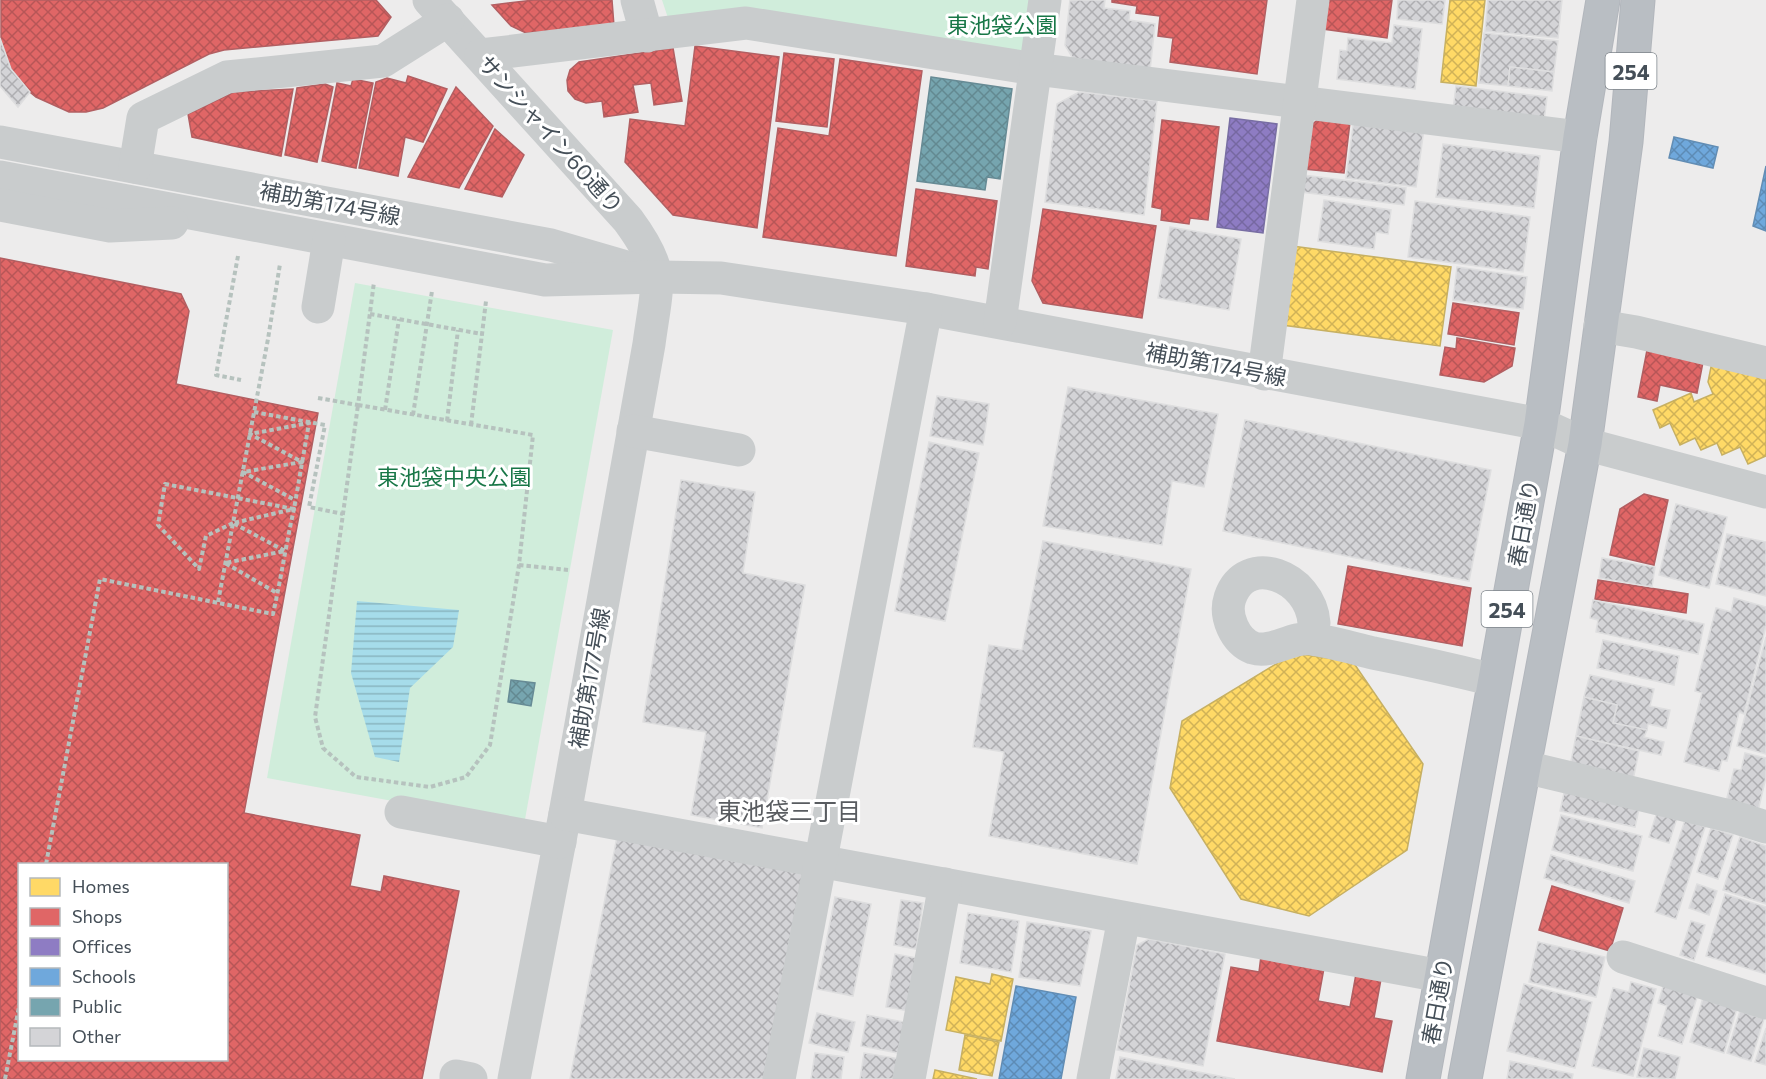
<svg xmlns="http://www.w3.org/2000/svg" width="1766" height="1079" font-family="Commissioner,'Noto Sans JP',sans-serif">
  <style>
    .green { fill: #d0eddb }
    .water { fill: url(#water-rules) }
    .homes { fill: url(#homes-cross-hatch); stroke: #c7b062; stroke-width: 1.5 }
    .shops { fill: url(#shops-cross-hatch); stroke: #b25f62; stroke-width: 1.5; fill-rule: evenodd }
    .offices { fill: url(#offices-cross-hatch); stroke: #786ea3; stroke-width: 1.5 }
    .schools { fill: url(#schools-cross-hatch); stroke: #628db4; stroke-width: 1.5 }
    .public { fill: url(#public-cross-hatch); stroke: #678b95; stroke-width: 1.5 }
    .building { fill: url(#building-cross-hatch); stroke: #dededf; stroke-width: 1.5 }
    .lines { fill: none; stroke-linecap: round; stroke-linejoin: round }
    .highway-casing { stroke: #b2b6bc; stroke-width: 35 }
    .path { stroke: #b6c2be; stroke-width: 4; stroke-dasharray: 4.5 3; stroke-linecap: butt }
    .minor { stroke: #c9cccd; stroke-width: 33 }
    .highway { stroke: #b9bec3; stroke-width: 33 }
    .labels { text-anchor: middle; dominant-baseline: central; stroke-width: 6; stroke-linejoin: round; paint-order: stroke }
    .shield { fill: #fff; stroke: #7d848a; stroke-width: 1.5 }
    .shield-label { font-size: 21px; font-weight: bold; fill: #454f58 }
    .park-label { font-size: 22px; fill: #187747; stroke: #fff }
    .street-label { font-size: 22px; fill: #454f58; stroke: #fff }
    .neighbourhood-label { font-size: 24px; fill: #595c60; stroke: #fff }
  </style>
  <defs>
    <pattern id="water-rules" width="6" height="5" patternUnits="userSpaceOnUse" patternTransform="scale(1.5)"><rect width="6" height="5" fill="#a6dcea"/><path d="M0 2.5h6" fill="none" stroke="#89b5c0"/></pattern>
    <pattern id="homes-cross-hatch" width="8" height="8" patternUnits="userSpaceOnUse" patternTransform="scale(1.5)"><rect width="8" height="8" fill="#ffd966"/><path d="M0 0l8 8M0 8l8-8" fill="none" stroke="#d0b257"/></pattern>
    <pattern id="shops-cross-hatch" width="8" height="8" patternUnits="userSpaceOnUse" patternTransform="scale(1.5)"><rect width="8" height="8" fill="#e06666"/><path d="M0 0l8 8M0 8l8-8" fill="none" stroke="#b75657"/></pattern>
    <pattern id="offices-cross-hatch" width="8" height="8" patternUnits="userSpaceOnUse" patternTransform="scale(1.5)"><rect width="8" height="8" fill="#8e7cc3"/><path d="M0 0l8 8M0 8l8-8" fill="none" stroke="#7668a1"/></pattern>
    <pattern id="schools-cross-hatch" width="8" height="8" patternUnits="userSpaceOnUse" patternTransform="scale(1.5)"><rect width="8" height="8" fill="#6fa8dc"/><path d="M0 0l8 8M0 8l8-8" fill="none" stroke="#5d8bb5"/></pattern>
    <pattern id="public-cross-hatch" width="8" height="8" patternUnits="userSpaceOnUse" patternTransform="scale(1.5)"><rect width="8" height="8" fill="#76a5af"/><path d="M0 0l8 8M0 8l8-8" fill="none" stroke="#638991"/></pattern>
    <pattern id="building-cross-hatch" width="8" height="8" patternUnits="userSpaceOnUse" patternTransform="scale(1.5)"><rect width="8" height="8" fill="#d4d4d7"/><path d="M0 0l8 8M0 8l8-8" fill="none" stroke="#aeaeb1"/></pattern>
  </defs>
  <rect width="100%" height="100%" fill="#edecec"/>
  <!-- green -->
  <g class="green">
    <polygon points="662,0 1030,0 1023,52 668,18"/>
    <polygon points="355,283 613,330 524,825 267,778"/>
  </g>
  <!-- water -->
  <polygon class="water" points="357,601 459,610 453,647 410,688 399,762 375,757 351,673"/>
  <!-- homes -->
  <g class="homes">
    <polygon points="1450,0 1485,0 1476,86 1441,82"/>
    <polygon points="1292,246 1451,267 1440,346 1282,325"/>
    <polygon points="1712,362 1766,376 1766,456 1748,464 1740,447 1722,455 1717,443 1701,450 1695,438 1680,445 1670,423 1660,428 1653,410 1691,393 1694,402 1713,394 1708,382"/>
    <polygon points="1294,653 1353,662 1423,764 1407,850 1309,916 1241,899 1170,788 1182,721"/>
    <polygon points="992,974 1013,979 1001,1041 946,1030 956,977 990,984"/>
    <polygon points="965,1035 999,1042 992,1076 959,1070"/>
    <polygon points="935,1070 977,1079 933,1079"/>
  </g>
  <!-- shops -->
  <g class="shops">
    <polygon points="1,0 376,0 391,17 378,36 224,50 209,54 103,108 86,112 69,112 36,97 25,88 11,69 1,42"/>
    <polygon points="534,0 612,0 614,26 526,33 511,26 492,5"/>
    <polygon points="1112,0 1267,0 1257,74 1170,62 1173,38 1158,36 1160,16 1136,13 1137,6 1112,2"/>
    <polygon points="1327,0 1392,0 1387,38 1323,29"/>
    <polygon points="695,46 779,57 757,228 673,215 625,162 630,119 685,126"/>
    <polygon points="673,48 682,101 654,105 651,83 633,85 638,112 604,117 602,101 586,103 575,99 568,91 567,80 570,70 579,62"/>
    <polygon points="784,53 834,59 827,127 776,121"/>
    <polygon points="840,59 922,71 896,256 763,237 778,128 829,136"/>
    <polygon points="408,76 447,89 423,142 405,137 398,176 359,168 376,82 387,78 406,83"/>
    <polygon points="353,79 373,83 356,168 322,161 337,83 351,86"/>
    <polygon points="325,84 333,87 317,162 285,155 297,88"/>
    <polygon points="456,87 493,126 459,188 408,177"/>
    <polygon points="293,89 281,156 192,137 188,114 234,92"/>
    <polygon points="1320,118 1350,122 1344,173 1304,169 1309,127"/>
    <polygon points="1162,120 1219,127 1208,220 1190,218 1189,224 1161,220 1162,209 1152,207"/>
    <polygon points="495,129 524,155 502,197 465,189"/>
    <polygon points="916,189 997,201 988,269 976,267 975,276 906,266"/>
    <polygon points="1043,209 1156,226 1142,318 1043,303 1032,281"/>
    <path d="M0,258L181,294L189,311L176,384L318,413L244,813L360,835L350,886L381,892L384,876L459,891L422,1079H0ZM20,864H226V1060H20Z"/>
    <polygon points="1453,303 1519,313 1514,345 1448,334"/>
    <polygon points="1457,338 1515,348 1512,366 1484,382 1440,375 1445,347 1456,349"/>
    <polygon points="1648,345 1704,357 1697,393 1660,385 1657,401 1638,397"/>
    <polygon points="1644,494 1668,500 1654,565 1610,555 1620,509"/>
    <polygon points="1348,566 1471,588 1462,646 1338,624"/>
    <polygon points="1598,580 1688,594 1686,613 1595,599"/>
    <polygon points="1552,886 1623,908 1610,951 1539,930"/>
    <polygon points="1261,956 1324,968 1318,1001 1350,1007 1356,974 1381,979 1374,1018 1392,1021 1382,1072 1217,1041 1231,967 1259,972"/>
  </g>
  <!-- offices -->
  <polygon class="offices" points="1230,118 1277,124 1263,233 1217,227"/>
  <!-- schools -->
  <g class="schools">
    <polygon points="1674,137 1718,147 1713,168 1669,158"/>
    <polygon points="1766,166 1766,231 1753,226"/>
    <polygon points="1016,986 1076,997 1061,1079 999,1079"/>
  </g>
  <!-- public -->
  <g class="public">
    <polygon points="931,77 1012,89 1000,179 987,177 985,190 917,181"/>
    <polygon points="511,680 535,683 531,706 508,702"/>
  </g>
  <!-- building -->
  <g class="building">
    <polygon points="1070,0 1105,0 1104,8 1130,11 1129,20 1155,24 1150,71 1075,62 1065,45"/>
    <polygon points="1398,0 1445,0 1442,24 1397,19"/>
    <polygon points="1488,0 1562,0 1558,38 1485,31"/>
    <polygon points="1394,25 1422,29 1415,89 1337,79 1340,50 1347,51 1348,38 1392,43"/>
    <polygon points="1484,33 1558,41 1554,72 1510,67 1508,86 1479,83"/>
    <polygon points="0,38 11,69 30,92 18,107 0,86"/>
    <polygon points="1510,67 1554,72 1552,91 1508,86"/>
    <polygon points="1456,86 1547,97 1544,121 1453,110"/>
    <polygon points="1079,92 1157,101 1144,215 1045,202 1057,104"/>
    <polygon points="1354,119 1424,129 1416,187 1346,178"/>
    <polygon points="1443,144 1540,156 1534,208 1436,197"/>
    <polygon points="1303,175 1406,188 1404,205 1301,192"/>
    <polygon points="1324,200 1391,210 1388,234 1376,232 1374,249 1318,241"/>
    <polygon points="1415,201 1530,217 1523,272 1408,257"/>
    <polygon points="1170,227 1241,239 1229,310 1158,298"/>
    <polygon points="1457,267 1527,277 1523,309 1453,300"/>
    <polygon points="1068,387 1218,414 1204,487 1172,481 1162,545 1043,526"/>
    <polygon points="937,396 989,404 983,445 930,436"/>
    <polygon points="1245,420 1491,470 1469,581 1223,531"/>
    <polygon points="929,442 979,453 945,621 895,611"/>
    <polygon points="681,480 755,492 743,573 805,585 762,828 691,815 706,732 643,722"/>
    <polygon points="1676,504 1727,517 1709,588 1659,575"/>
    <polygon points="1727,534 1766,542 1766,596 1716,584"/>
    <polygon points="1043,541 1191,569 1137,864 989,836 1004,752 973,747 989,645 1022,650"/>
    <polygon points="1602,558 1655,567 1652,587 1599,578"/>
    <polygon points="1734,598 1766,607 1766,626 1744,714 1739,712 1727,761 1722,760 1719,771 1684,762 1702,693 1695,691 1716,608 1731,612"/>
    <polygon points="1593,600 1704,624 1698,654 1596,632 1598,620 1590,618"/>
    <polygon points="1766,637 1766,754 1737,746"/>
    <polygon points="1603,640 1679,656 1674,685 1597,668"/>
    <polygon points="1590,675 1654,689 1650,706 1670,710 1666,728 1648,724 1647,730 1613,723 1617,705 1584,697"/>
    <polygon points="1584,697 1617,705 1613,723 1647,730 1644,737 1664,742 1661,755 1576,736"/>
    <polygon points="1576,736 1639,751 1633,780 1570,766"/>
    <polygon points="1745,753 1766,758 1766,777 1758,811 1726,802 1734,769 1741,770"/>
    <polygon points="1566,784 1641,800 1635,827 1560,811"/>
    <polygon points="1658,809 1678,815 1669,843 1649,837"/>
    <polygon points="1561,815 1642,836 1633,871 1552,850"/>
    <polygon points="1685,820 1705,827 1676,919 1655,912"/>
    <polygon points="1711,828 1733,835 1718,879 1697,872"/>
    <polygon points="617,837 806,873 768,1079 570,1079"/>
    <polygon points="1740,837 1766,846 1766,904 1723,890"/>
    <polygon points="1551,855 1635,881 1629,903 1544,878"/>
    <polygon points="1697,884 1717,891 1709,915 1689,908"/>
    <polygon points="1725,894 1766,907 1766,974 1706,956"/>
    <polygon points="835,897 871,904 853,996 817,989"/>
    <polygon points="901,900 923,903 916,949 894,945"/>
    <polygon points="968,913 1019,921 1011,972 960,963"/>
    <polygon points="1691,921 1705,925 1694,960 1680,955"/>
    <polygon points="1027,922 1091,931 1080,986 1019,977"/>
    <polygon points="1149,939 1225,954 1203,1066 1117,1050 1137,945"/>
    <polygon points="1538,942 1605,957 1596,997 1529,982"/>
    <polygon points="895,954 917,958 908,1011 886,1007"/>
    <polygon points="1666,977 1700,988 1682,1044 1658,1036 1667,1006 1658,1003"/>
    <polygon points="1631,982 1656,989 1633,1076 1592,1066 1613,988 1629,992"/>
    <polygon points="1524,984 1592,1002 1575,1068 1507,1051"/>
    <polygon points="1705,991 1739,1001 1724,1053 1690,1042"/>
    <polygon points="1740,1011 1764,1019 1751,1061 1727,1053"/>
    <polygon points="817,1013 855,1022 848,1052 809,1043"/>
    <polygon points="867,1015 904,1022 898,1053 861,1046"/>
    <polygon points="1766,1028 1766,1065 1755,1062"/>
    <polygon points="1644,1048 1680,1057 1675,1079 1637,1077"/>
    <polygon points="815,1053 844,1057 841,1079 811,1079"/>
    <polygon points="864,1053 901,1059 898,1079 860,1079"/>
    <polygon points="1120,1057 1235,1079 1116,1079"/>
    <polygon points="1510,1061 1573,1074 1572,1079 1507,1079"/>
  </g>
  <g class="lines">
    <defs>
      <g id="highway">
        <polyline points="1423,1079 1541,424 1580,137 1603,0"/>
        <polyline points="1465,1079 1585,444 1626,142 1638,0"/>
      </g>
    </defs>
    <!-- highway casing -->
    <use href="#highway" class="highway-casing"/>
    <!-- path -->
    <g class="path">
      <polyline points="238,256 216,375 241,380"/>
      <polyline points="370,314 482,334"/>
      <polyline points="318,398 358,405 374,282"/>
      <polygon points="358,405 533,435 519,565 490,745 466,777 430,787 356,777 323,748 315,717"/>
      <polyline points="385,410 399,319"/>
      <polyline points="254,412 325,425 309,507 343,514"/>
      <polyline points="413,415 432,291"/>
      <polyline points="447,421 458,330"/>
      <polyline points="471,425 486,301"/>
      <polyline points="233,523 206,536 199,569 158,525 165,484 294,509 309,423 250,434 302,462 243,472 295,500"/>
      <polyline points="519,565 568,570"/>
      <polyline points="218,602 268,339 280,264"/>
      <path d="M46,864L100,579L273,614C281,579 286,544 294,509L233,523L285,551L225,563L277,593"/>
      <polyline points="5,1079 20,1002"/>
    </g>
    <!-- minor -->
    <g class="minor">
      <path d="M429,0L628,220C667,273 657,283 649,344L565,814L514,1079"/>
      <polyline points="637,0 647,36"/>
      <polyline points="481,55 746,23 1035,69 1580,137"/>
      <polyline points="0,142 551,245 630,268"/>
      <polyline points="135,167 143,118 227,77 383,61 448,20"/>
      <polyline points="0,177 545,280 658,277 721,278 926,309 1541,424 1585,444 1766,492"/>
      <polyline points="0,205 110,226 172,223"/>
      <polyline points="318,307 329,240"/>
      <polyline points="1000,322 1045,0"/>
      <polyline points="1600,326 1636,332 1766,363"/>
      <polyline points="1264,374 1313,0"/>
      <polyline points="633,431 739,450"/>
      <path d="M1314,623C1311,576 1246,551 1230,598C1224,616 1235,641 1253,648C1273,654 1291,636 1311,639C1332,642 1353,648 1373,653C1414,661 1454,670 1494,680"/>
      <polyline points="1525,767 1734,817 1766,827"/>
      <polyline points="401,812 560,842"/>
      <polyline points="565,814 1441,976"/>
      <polyline points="1623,957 1766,1003"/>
      <polyline points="456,1079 456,1076 471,1079"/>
      <polyline points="779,1079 926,309"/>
      <polyline points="909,1079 945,884"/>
      <polyline points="1093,1079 1124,918"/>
    </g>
    <!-- highway -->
    <use href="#highway" class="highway"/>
  </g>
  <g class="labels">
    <!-- shield labels -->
    <g class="shield">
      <rect x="1605.5" y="53" width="51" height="36" rx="4.5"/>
      <rect x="1481.5" y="591" width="51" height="36" rx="4.5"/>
    </g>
    <g class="shield-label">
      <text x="1631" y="71">254</text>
      <text x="1507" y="609">254</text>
    </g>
    <!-- park labels -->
    <g class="park-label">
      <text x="1002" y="24">東池袋公園</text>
      <text x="454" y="476">東池袋中央公園</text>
    </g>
    <!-- street labels -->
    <g class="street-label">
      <text transform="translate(551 134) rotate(48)">サンシャイン60通り</text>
      <text transform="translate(330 203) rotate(11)">補助第174号線</text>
      <text transform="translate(1216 364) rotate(11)">補助第174号線</text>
      <text transform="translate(1523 523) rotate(-80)">春日通り</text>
      <text transform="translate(589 678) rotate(-80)">補助第177号線</text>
      <text transform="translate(1437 1001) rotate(-80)">春日通り</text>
    </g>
    <!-- neighbourhood labels -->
    <g class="neighbourhood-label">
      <text x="789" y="810">東池袋三丁目</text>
    </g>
  </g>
  <!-- legend -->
  <rect x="18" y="863" width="210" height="198" fill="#ffffff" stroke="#b5b9bc" stroke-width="1.5"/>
  <rect x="30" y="878" width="30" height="18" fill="#ffd966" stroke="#b5b9bc" stroke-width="1.5"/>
  <text x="72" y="893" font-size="18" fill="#454f58">Homes</text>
  <rect x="30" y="908" width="30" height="18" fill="#e06666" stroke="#b5b9bc" stroke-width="1.5"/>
  <text x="72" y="923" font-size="18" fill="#454f58">Shops</text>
  <rect x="30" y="938" width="30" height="18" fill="#8e7cc3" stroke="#b5b9bc" stroke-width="1.5"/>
  <text x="72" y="953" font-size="18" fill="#454f58">Offices</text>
  <rect x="30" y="968" width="30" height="18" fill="#6fa8dc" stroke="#b5b9bc" stroke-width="1.5"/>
  <text x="72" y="983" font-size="18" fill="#454f58">Schools</text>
  <rect x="30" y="998" width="30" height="18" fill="#76a5af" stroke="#b5b9bc" stroke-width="1.5"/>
  <text x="72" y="1013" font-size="18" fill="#454f58">Public</text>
  <rect x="30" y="1028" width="30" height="18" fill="#d4d4d7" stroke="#b5b9bc" stroke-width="1.5"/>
  <text x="72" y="1043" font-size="18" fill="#454f58">Other</text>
</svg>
